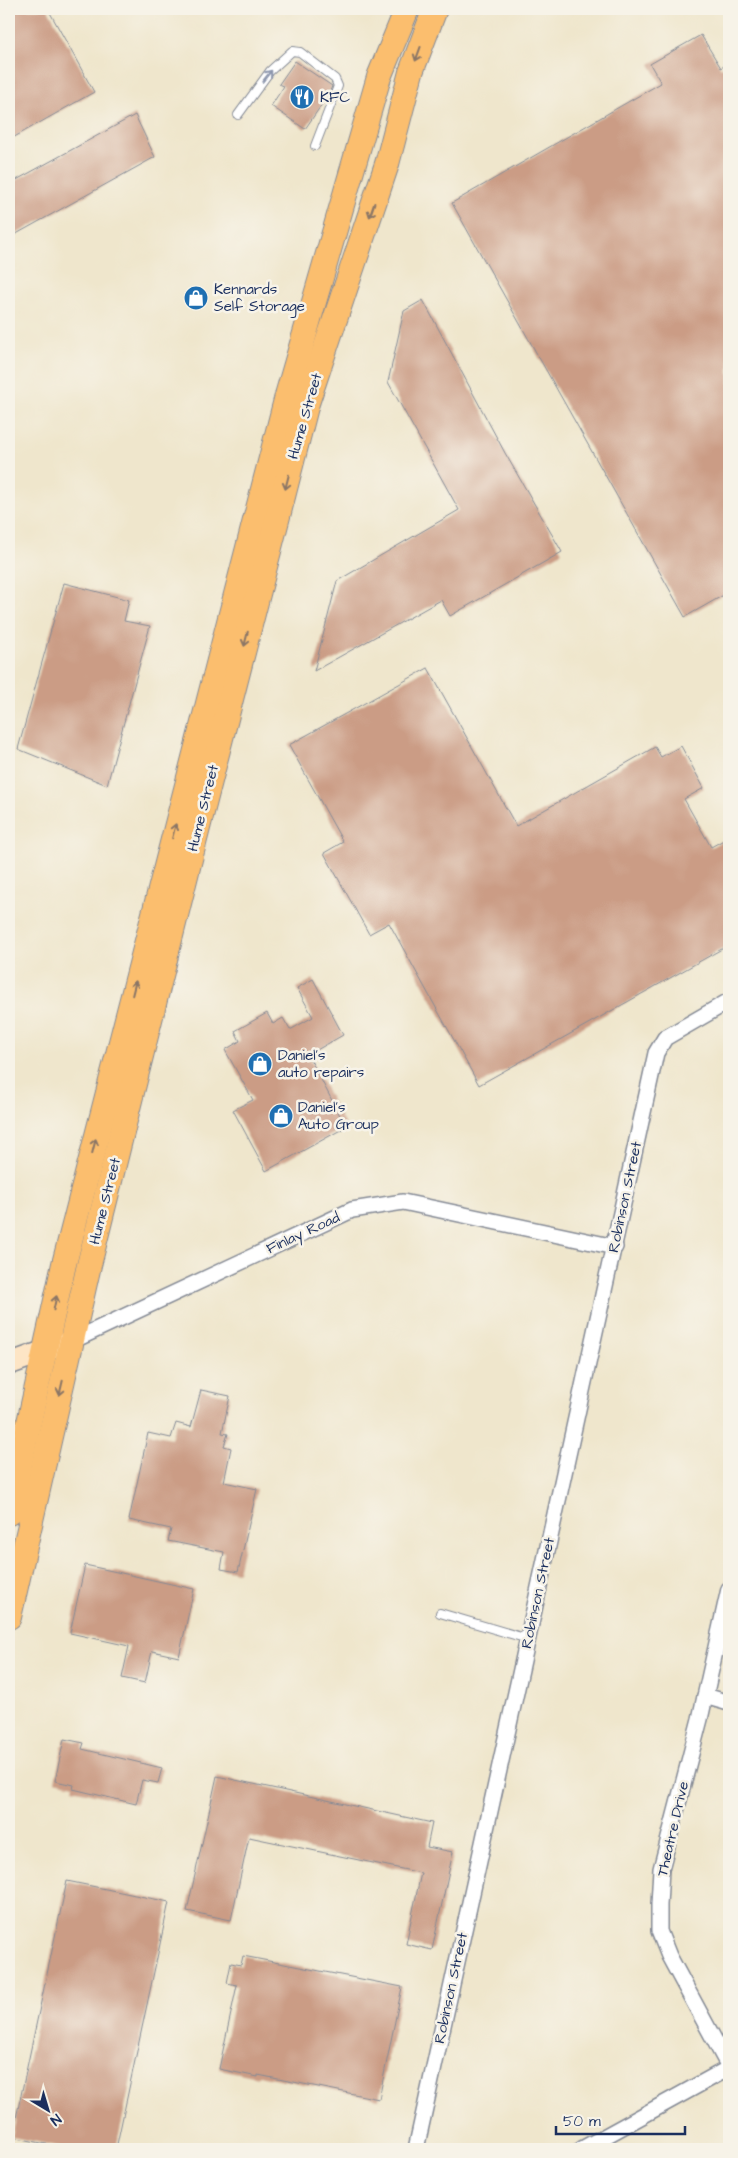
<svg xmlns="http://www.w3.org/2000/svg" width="738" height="2158" font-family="'Architects Daughter',sans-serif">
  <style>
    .building { fill: #cb9c85 }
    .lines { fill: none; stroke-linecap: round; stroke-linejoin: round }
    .lane-casing { stroke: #858a95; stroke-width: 10 }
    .street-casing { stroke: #858a95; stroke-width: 18 }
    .secondary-casing { stroke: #858a95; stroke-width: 24 }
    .primary-casing { stroke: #858a95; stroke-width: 26 }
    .lane { stroke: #fff; stroke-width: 8 }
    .street { stroke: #fff; stroke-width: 15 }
    .secondary { stroke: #fde5c5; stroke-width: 21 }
    .primary { stroke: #fbbe6e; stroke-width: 24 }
    .oneway { stroke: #8b7666 }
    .oneway2 { stroke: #8d97ae }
    .labels { text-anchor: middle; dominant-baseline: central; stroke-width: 5; stroke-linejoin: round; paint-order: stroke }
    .poi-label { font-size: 15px; fill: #1b2f5e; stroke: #f7f3e8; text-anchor: start }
    .street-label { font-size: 15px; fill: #1b2f5e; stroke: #f7f3e8 }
  </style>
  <rect width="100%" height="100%" fill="#f7f3e8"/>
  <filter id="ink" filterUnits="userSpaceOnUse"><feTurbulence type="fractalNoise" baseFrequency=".02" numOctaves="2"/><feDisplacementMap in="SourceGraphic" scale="10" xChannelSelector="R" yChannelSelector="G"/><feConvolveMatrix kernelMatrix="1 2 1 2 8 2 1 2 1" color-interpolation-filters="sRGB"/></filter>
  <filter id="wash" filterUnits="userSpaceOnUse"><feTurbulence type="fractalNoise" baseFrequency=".0096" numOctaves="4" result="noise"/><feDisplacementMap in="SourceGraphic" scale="20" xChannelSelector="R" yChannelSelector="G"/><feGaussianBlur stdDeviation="1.12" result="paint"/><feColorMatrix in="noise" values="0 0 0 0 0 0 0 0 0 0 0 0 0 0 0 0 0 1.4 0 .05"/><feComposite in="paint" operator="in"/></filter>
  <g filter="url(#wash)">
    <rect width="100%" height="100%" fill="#efe6cc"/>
    <g id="blocks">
      <!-- building -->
      <g class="building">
        <polygon points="9,9 48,9 94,92 9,140"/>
        <polygon points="701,35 721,68 724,66 729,75 729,592 685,617 452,203 661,83 650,64"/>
        <polygon points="295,61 332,86 329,94 305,129 271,106 284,86 279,84"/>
        <polygon points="135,115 155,157 9,238 9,184"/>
        <polygon points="423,300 505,453 562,552 450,616 441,600 314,671 337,581 459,510 388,382 404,311"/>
        <polygon points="64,583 129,600 124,621 150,626 107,785 18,749"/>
        <polygon points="428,668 516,826 655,747 661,757 681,746 704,788 684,799 711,847 729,837 729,945 479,1085 389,923 369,934 324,853 343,842 289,745"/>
        <polygon points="313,979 343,1035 308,1055 346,1127 266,1171 233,1110 253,1100 225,1050 240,1041 235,1031 267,1013 273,1024 283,1018 290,1030 313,1017 297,988"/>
        <polygon points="201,1390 230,1396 222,1433 228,1434 224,1446 231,1448 224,1482 257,1489 238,1572 221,1569 224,1552 168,1541 171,1529 129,1520 148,1433 171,1438 176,1423 191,1427"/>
        <polygon points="85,1565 194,1589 179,1657 152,1651 145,1683 122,1678 129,1646 70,1633"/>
        <polygon points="64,1739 84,1743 82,1749 162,1768 158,1783 142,1780 136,1804 73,1789 74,1785 55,1781"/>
        <polygon points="217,1776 432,1823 427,1847 453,1852 432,1950 406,1944 421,1873 249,1837 231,1920 187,1911"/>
        <polygon points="67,1881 169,1902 116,2149 71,2149 12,2137"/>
        <polygon points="243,1956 402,1987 379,2099 258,2075 258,2077 219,2069 237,1985 227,1983 231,1963 241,1965"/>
      </g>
    </g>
  </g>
  <g filter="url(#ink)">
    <use href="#blocks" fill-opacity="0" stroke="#858a95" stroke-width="1"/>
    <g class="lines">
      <defs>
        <g id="lane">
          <polyline points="238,115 270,71 292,51 300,52 335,79 338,86 315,146"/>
          <polyline points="440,1613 528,1639"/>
        </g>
        <g id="street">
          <polyline points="72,1341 352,1210 403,1202 615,1247"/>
          <polyline points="729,1589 700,1719 661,1869 659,1905 659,1931 669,1956 729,2067"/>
          <polyline points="705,1696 729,1703"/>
          <polyline points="416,2149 656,1053 665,1038 729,1001"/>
          <polyline points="582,2149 729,2068"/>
        </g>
        <g id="secondary">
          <polyline points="9,1364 72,1341"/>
          <polyline points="9,1430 14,1439 21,1462"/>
        </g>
        <g id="primary">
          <polyline points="9,1513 64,1264 288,392 379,77 407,9"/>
          <polyline points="9,1617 89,1265 191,855 307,403 387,164 411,72 435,9"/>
        </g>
      </defs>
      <!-- lane casing -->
      <use href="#lane" class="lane-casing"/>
      <!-- street casing -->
      <use href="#street" class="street-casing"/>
      <!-- secondary casing -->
      <use href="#secondary" class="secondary-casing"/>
      <!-- primary casing -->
      <use href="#primary" class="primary-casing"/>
      <!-- lane -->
      <use href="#lane" class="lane"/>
      <!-- street -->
      <use href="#street" class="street"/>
      <!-- secondary -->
      <use href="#secondary" class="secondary"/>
      <!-- primary -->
      <use href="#primary" class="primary"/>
    </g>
    <!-- one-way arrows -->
    <defs><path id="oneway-shaft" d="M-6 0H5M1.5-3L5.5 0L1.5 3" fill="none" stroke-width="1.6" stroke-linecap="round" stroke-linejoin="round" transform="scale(1.25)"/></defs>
    <g class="oneway">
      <use href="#oneway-shaft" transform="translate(418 54) rotate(110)"/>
      <use href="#oneway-shaft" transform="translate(372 210) rotate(109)"/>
      <use href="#oneway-shaft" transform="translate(287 482) rotate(104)"/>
      <use href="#oneway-shaft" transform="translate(246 639) rotate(104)"/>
      <use href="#oneway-shaft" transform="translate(174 831) rotate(-76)"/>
      <use href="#oneway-shaft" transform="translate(134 988) rotate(-76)"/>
      <use href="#oneway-shaft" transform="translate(94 1146) rotate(-76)"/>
      <use href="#oneway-shaft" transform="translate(55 1303) rotate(-78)"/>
      <use href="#oneway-shaft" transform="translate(61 1388) rotate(103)"/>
    </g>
    <use class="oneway2" href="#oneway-shaft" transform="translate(267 76) rotate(-51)"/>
  </g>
  <!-- icons -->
  <defs>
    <symbol id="restaurant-disc" viewBox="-11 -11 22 22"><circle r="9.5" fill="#1f6fb2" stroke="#f7f3e8"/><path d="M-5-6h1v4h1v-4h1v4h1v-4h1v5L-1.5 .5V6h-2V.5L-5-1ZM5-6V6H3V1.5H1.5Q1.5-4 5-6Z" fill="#fff"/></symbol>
    <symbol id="shop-disc" viewBox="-11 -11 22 22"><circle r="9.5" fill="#1f6fb2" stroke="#f7f3e8"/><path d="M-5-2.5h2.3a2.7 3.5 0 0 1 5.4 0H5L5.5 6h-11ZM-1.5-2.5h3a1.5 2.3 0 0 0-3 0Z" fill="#fff"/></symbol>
  </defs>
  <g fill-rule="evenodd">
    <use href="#restaurant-disc" x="288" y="83" width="28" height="28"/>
    <use href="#shop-disc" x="182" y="284" width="28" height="28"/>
    <use href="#shop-disc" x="246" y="1050" width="28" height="28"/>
    <use href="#shop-disc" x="267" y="1102" width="28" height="28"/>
  </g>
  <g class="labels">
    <!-- poi labels -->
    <g class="poi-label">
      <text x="320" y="97">KFC</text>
      <text x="214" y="289">Kennards<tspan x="214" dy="17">Self Storage</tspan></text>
      <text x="278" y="1055">Daniel’s<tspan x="278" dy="17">auto repairs</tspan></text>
      <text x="298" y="1107">Daniel’s<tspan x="298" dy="17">Auto Group</tspan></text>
    </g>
    <!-- street labels -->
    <g class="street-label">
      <text transform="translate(305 416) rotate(-74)">Hume Street</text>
      <text transform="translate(203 808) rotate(-76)">Hume Street</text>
      <text transform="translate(625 1197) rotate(-78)">Robinson Street</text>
      <text transform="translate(105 1201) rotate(-76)">Hume Street</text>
      <text transform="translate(303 1233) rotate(-25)">Finlay Road</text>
      <text transform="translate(538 1593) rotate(-78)">Robinson Street</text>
      <text transform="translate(673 1829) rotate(-77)">Theatre Drive</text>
      <text transform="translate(451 1988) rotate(-78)">Robinson Street</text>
    </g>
  </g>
  <!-- margin -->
  <rect width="738" height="2158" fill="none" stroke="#f7f3e8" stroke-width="30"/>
  <!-- north arrow -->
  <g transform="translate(48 2110) rotate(142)" stroke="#f7f3e8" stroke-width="4" paint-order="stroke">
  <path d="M0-4L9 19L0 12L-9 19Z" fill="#1b2f5e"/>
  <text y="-8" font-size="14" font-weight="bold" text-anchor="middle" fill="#1b2f5e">N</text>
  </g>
  <!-- scale -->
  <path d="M556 2126v8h129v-8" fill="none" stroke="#1b2f5e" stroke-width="2.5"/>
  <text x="563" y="2126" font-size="15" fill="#1b2f5e" stroke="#f7f3e8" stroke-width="4" paint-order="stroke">50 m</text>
</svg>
